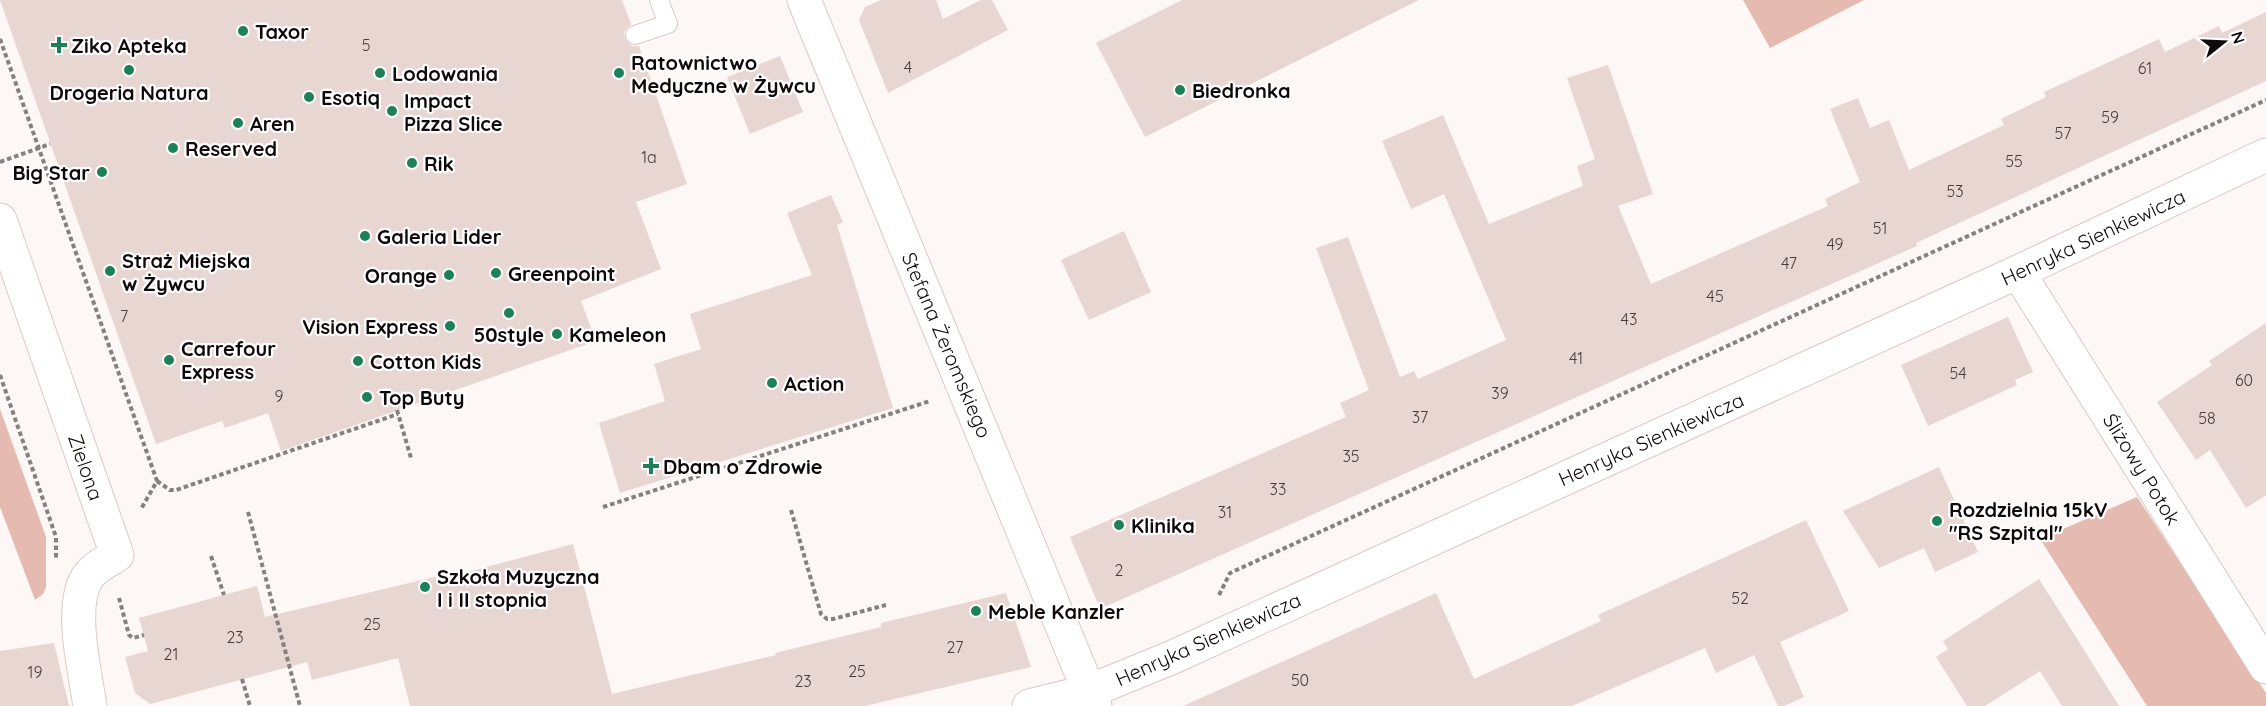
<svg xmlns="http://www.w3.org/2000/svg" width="2266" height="706" font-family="Quicksand,sans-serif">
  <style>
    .green { fill: #e5bbb1 }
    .building { fill: #e7d6d2 }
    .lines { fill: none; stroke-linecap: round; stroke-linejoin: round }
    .lane-casing { stroke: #dbcac6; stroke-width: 20 }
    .street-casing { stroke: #dbcac6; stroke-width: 35 }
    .secondary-casing { stroke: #dbcac6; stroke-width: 35 }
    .path { stroke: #86807f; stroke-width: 4; stroke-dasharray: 4.5 3; stroke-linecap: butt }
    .lane { stroke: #fff; stroke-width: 18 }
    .street { stroke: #fff; stroke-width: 33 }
    .secondary { stroke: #fff; stroke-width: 33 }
    .poi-dot { fill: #1d8059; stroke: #fff; stroke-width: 2 }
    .labels { text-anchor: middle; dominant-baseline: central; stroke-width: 4.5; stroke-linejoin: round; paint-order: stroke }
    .number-label { font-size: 16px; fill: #453d3b }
    .poi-label { font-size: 20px; font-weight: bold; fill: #0f0a09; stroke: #fff; text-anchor: start }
    .street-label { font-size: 20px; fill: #0f0a09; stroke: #fff }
  </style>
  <rect width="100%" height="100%" fill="#fdf7f5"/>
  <!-- green -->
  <g class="green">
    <polygon points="1743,0 1864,0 1770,48"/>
    <polygon points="0,409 46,537 46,587 43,594 35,600 0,507"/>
    <polygon points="2137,497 2266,693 2266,706 2147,706 2040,539"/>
  </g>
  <!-- building -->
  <g class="building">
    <polygon points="0,0 622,0 631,24 624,32 625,39 632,46 639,46 687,184 636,202 661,269 581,301 596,341 281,451 268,413 225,428 222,421 156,444"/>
    <polygon points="881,0 936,0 943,19 981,0 992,0 1008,30 888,93 859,20 865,7"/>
    <polygon points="1182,0 1419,0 1145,137 1096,43"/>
    <polygon points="2266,12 2266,81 1916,243 1917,246 1100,609 1070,537 1346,417 1340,403 1369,390 1316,248 1348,237 1400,377 1414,371 1418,379 1506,340 1444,194 1411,209 1382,141 1443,115 1489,224 1583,186 1577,166 1595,159 1567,78 1608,65 1653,194 1618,206 1651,284 1828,206 1825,199 1860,182 1830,109 1858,98 1870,128 1889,120 1909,170 2004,125 2001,119 2046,97 2044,92 2159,39 2165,52 2219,26 2222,33"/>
    <polygon points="780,56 803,112 750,134 727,77"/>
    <polygon points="831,195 843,222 837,225 893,408 620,493 599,423 665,401 654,364 701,349 690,314 812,275 787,213"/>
    <polygon points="1124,231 1151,292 1089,320 1061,260"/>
    <polygon points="2008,317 2033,372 2015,380 2017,385 1928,426 1901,365"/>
    <polygon points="2266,323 2266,495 2246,508 2210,450 2196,460 2157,402 2212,365 2209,361"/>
    <polygon points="1939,467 1978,552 1935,572 1924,548 1879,568 1843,511"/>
    <polygon points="1806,520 1849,611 1780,642 1804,697 1784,706 1778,706 1754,655 1716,673 1705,648 1572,706 1183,706 1436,593 1474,679 1601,621 1598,615"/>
    <polygon points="573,544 612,694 776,655 775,653 881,627 881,623 1006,593 1031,667 865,706 410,706 398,658 312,680 307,662 150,704 135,693 125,657 148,651 139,618 257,586 265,617 435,577 437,580"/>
    <polygon points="2039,579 2081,645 2119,706 2062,706 2040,671 1985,706 1967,706 1936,657 1948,649 1943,641"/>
    <polygon points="54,643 69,706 0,706 0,651"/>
  </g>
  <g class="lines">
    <defs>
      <polyline id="lane" points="635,35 668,24 659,0"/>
      <g id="street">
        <path d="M0,220L117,555C108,561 93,568 87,578C69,607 85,672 90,706"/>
        <polyline points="2018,272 2266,667"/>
        <polyline points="1029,706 1090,691"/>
      </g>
      <g id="secondary">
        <polyline points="804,0 1095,706"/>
        <polyline points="1090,691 1173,657 2018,272 2266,155"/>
      </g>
    </defs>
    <!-- lane casing -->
    <use href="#lane" class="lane-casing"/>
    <!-- street casing -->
    <use href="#street" class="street-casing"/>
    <!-- secondary casing -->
    <use href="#secondary" class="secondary-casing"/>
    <!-- path -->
    <g class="path">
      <polyline points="0,39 157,481 141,509"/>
      <polyline points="0,162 50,144"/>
      <polyline points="0,375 56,537 56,558"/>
      <polyline points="397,410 411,458"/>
      <polyline points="157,481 170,490 176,490 398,414"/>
      <polyline points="603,507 930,401"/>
      <polyline points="791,510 821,614 827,619 833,619 886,605"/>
      <polyline points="248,512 300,706"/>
      <polyline points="211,556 224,595"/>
      <polyline points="1219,595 1230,573 2266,100"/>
      <polyline points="119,598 129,635 133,638 144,635"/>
      <polyline points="242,679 250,706"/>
    </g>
    <!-- lane -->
    <use href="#lane" class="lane"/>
    <!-- street -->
    <use href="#street" class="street"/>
    <!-- secondary -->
    <use href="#secondary" class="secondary"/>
  </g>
  <!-- markers -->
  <g class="poi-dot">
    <circle cx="243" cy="31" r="6"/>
    <path d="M56 36h6v6h6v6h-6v6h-6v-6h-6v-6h6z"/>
    <circle cx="129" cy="70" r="6"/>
    <circle cx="380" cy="73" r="6"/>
    <circle cx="619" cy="73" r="6"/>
    <circle cx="1180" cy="90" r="6"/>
    <circle cx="309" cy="97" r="6"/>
    <circle cx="392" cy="111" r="6"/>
    <circle cx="238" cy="123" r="6"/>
    <circle cx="173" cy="148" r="6"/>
    <circle cx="412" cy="163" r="6"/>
    <circle cx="102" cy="172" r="6"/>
    <circle cx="365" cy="236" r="6"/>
    <circle cx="110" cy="271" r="6"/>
    <circle cx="496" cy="273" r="6"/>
    <circle cx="449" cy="275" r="6"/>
    <circle cx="509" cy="313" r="6"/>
    <circle cx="450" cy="326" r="6"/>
    <circle cx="557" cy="334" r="6"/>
    <circle cx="169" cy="360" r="6"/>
    <circle cx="358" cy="361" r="6"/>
    <circle cx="772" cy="383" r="6"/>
    <circle cx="367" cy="397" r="6"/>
    <path d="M648 457h6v6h6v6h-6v6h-6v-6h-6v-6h6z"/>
    <circle cx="1937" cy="521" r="6"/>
    <circle cx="1119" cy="525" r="6"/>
    <circle cx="425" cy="587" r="6"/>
    <circle cx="976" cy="611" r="6"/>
  </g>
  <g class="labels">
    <!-- number labels -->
    <g class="number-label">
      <text x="366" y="45">5</text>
      <text x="908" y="67">4</text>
      <text x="2145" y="68">61</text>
      <text x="2110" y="117">59</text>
      <text x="2063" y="133">57</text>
      <text x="649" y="157">1a</text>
      <text x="2014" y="161">55</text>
      <text x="1955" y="191">53</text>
      <text x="1880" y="228">51</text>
      <text x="1835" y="244">49</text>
      <text x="1789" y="263">47</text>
      <text x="1715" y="296">45</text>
      <text x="124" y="316">7</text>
      <text x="1629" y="319">43</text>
      <text x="1576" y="358">41</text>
      <text x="1958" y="373">54</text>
      <text x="2244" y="380">60</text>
      <text x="1500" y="393">39</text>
      <text x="279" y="396">9</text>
      <text x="1420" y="417">37</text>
      <text x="2207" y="418">58</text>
      <text x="1351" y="456">35</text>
      <text x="1278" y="489">33</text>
      <text x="1225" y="512">31</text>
      <text x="1119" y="570">2</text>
      <text x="1740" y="598">52</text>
      <text x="372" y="624">25</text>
      <text x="235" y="637">23</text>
      <text x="955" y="647">27</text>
      <text x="171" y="654">21</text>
      <text x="857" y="671">25</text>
      <text x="35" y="672">19</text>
      <text x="1300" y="680">50</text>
      <text x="803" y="681">23</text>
    </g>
    <!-- poi labels -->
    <g class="poi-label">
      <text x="255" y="31">Taxor</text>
      <text x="71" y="45">Ziko Apteka</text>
      <text x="631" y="62">Ratownictwo<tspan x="631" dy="23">Medyczne w Żywcu</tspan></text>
      <text x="392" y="73">Lodowania</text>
      <text x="1192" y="90">Biedronka</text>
      <text x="129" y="92" text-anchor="middle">Drogeria Natura</text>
      <text x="321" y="97">Esotiq</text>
      <text x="404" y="100">Impact<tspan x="404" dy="23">Pizza Slice</tspan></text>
      <text x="250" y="123">Aren</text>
      <text x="185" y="148">Reserved</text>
      <text x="424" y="163">Rik</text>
      <text x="90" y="172" text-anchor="end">Big Star</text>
      <text x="377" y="236">Galeria Lider</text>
      <text x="122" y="260">Straż Miejska<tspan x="122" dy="23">w Żywcu</tspan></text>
      <text x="508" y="273">Greenpoint</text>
      <text x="437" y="275" text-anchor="end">Orange</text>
      <text x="438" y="326" text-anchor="end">Vision Express</text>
      <text x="509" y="334" text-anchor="middle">50style</text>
      <text x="569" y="334">Kameleon</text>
      <text x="181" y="348">Carrefour<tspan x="181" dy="23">Express</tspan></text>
      <text x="370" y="361">Cotton Kids</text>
      <text x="784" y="383">Action</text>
      <text x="379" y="397">Top Buty</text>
      <text x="663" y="466">Dbam o Zdrowie</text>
      <text x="1949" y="509">Rozdzielnia 15kV<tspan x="1949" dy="23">"RS Szpital"</tspan></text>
      <text x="1131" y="525">Klinika</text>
      <text x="437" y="576">Szkoła Muzyczna<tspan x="437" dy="23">I i II stopnia</tspan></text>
      <text x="988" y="611">Meble Kanzler</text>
    </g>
    <!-- street labels -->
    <g class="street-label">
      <text transform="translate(2093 237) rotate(-25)">Henryka Sienkiewicza</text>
      <text transform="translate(947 345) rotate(67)">Stefana Żeromskiego</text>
      <text transform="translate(1651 439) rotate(-24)">Henryka Sienkiewicza</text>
      <text transform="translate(86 467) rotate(71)">Zielona</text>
      <text transform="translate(2142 469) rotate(58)">Śliżowy Potok</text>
      <text transform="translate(1208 639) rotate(-24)">Henryka Sienkiewicza</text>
    </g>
  </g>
  <!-- north arrow -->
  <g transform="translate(2224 42) rotate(72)" stroke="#ffffff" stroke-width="4.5" paint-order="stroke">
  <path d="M0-4.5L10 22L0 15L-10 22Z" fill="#0f0a09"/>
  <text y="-9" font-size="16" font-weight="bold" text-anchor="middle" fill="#0f0a09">N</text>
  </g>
</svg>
